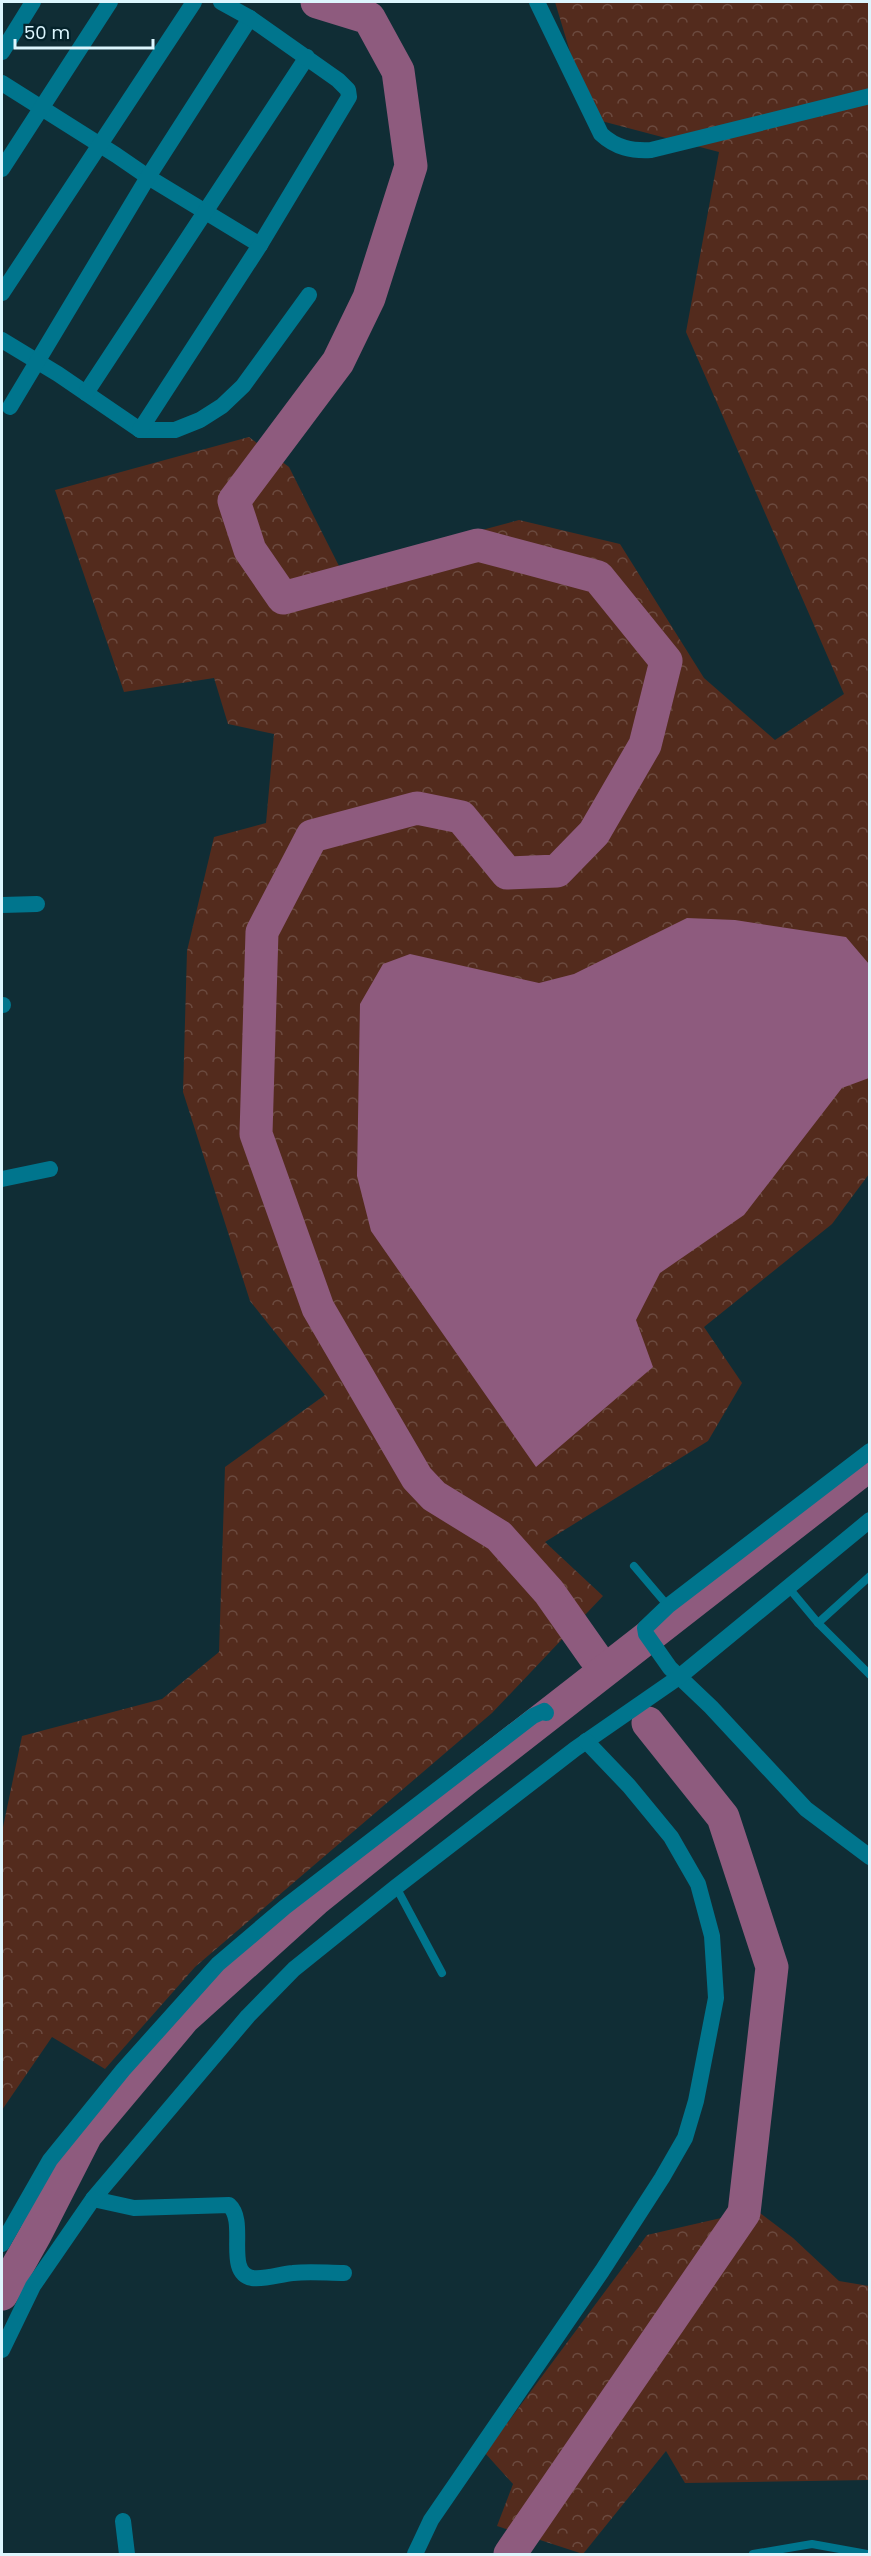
<svg xmlns="http://www.w3.org/2000/svg" width="871" height="2556" font-family="Poppins,sans-serif">
  <style>
    .forest { fill: url(#forest-crowns) }
    .water { fill: #8e5b7e }
    .lines { fill: none; stroke-linecap: round; stroke-linejoin: round }
    .river { stroke: #8e5b7e; stroke-width: 33 }
    .service { stroke: #00758d; stroke-width: 8 }
    .minor { stroke: #00758d; stroke-width: 16 }
  </style>
  <defs>
    <pattern id="forest-crowns" width="20" height="18" patternUnits="userSpaceOnUse" patternTransform="scale(1.5)"><rect width="20" height="18" fill="#532b1d"/><path d="M2 6a3 3 0 1 1 6 0M12 15a3 3 0 1 1 6 0" fill="none" stroke="#6b4a3f"/></pattern>
  </defs>
  <rect width="100%" height="100%" fill="#102d35"/>
  <!-- forest -->
  <g class="forest">
    <polygon points="555,2 869,2 869,1174 832,1224 704,1327 742,1383 708,1441 545,1542 603,1596 492,1713 195,1967 105,2069 52,2037 2,2110 2,1832 22,1736 162,1699 219,1652 225,1467 325,1395 250,1301 183,1092 187,951 214,837 266,823 274,734 228,724 214,678 124,692 55,490 249,437 289,467 340,568 519,520 620,544 704,678 775,740 844,694 686,332 719,152 590,118"/>
    <polygon points="756,2210 793,2238 839,2281 869,2286 869,2480 685,2483 666,2451 583,2554 497,2526 513,2484 485,2453 647,2235"/>
  </g>
  <!-- water -->
  <polygon class="water" points="687,918 735,920 846,937 869,964 869,1078 842,1088 744,1215 660,1273 636,1320 653,1367 536,1467 371,1231 357,1176 360,1004 383,964 410,954 539,983 574,974"/>
  <g class="lines">
    <!-- river -->
    <g class="river">
      <polyline points="317,2 369,18 398,71 411,166 369,298 338,362 234,501 250,550 283,598 478,545 598,577 666,661 645,745 594,833 557,871 507,873 461,817 417,808 312,836 262,932 256,1134 318,1308 417,1478 434,1496 499,1536 549,1592 594,1656"/>
      <polyline points="2,2294 35,2235 86,2135 184,2018 315,1900 467,1778 870,1464"/>
      <polyline points="510,2554 744,2213 772,1967 723,1817 648,1723"/>
    </g>
    <!-- service -->
    <g class="service">
      <polyline points="634,1566 668,1606"/>
      <polyline points="788,1587 818,1623 870,1675"/>
      <polyline points="818,1623 870,1576"/>
      <polyline points="396,1887 442,1973"/>
      <polyline points="753,2554 812,2544 867,2554"/>
    </g>
    <!-- minor -->
    <g class="minor">
      <path d="M537,2L601,134C616,148 632,151 651,150L870,96"/>
      <polyline points="2,52 33,2"/>
      <polyline points="2,83 116,155 148,177 260,245"/>
      <polyline points="2,169 110,2"/>
      <polyline points="2,293 194,2"/>
      <polyline points="2,340 58,374 140,430 175,430 200,420 222,406 243,386 309,295"/>
      <polyline points="86,393 307,57"/>
      <polyline points="10,407 148,177 250,18"/>
      <polyline points="140,430 260,245 349,97 348,90 338,80 250,18 221,2"/>
      <polyline points="2,905 37,904"/>
      <polyline points="2,1005 3,1005"/>
      <polyline points="2,1179 50,1169"/>
      <polyline points="870,1451 668,1606 645,1628 646,1634 670,1668 711,1707 806,1809 870,1857"/>
      <path d="M93,2199L134,2208L229,2205C248,2222 224,2272 252,2278C264,2280 281,2274 293,2273C310,2271 327,2273 344,2273"/>
      <polyline points="2,2244 50,2160 123,2070 218,1964 285,1907 533,1716 544,1711 546,1713"/>
      <polyline points="2,2350 33,2286 93,2199 248,2016 294,1969 396,1887 575,1749 679,1677 870,1520"/>
      <polyline points="123,2521 127,2554"/>
      <polyline points="415,2554 431,2520 602,2271 662,2178 685,2138 696,2101 716,1998 712,1936 698,1884 671,1837 629,1786 586,1741"/>
    </g>
  </g>
  <!-- border -->
  <rect width="871" height="2556" fill="none" stroke="#ddf6fe" stroke-width="6"/>
  <!-- scale -->
  <path d="M15 39v9h138v-9" fill="none" stroke="#ddf6fe" stroke-width="3"/>
  <text x="24" y="39" font-size="18" fill="#ddf6fe" stroke="#05232b" stroke-width="4.5" paint-order="stroke">50 m</text>
</svg>
